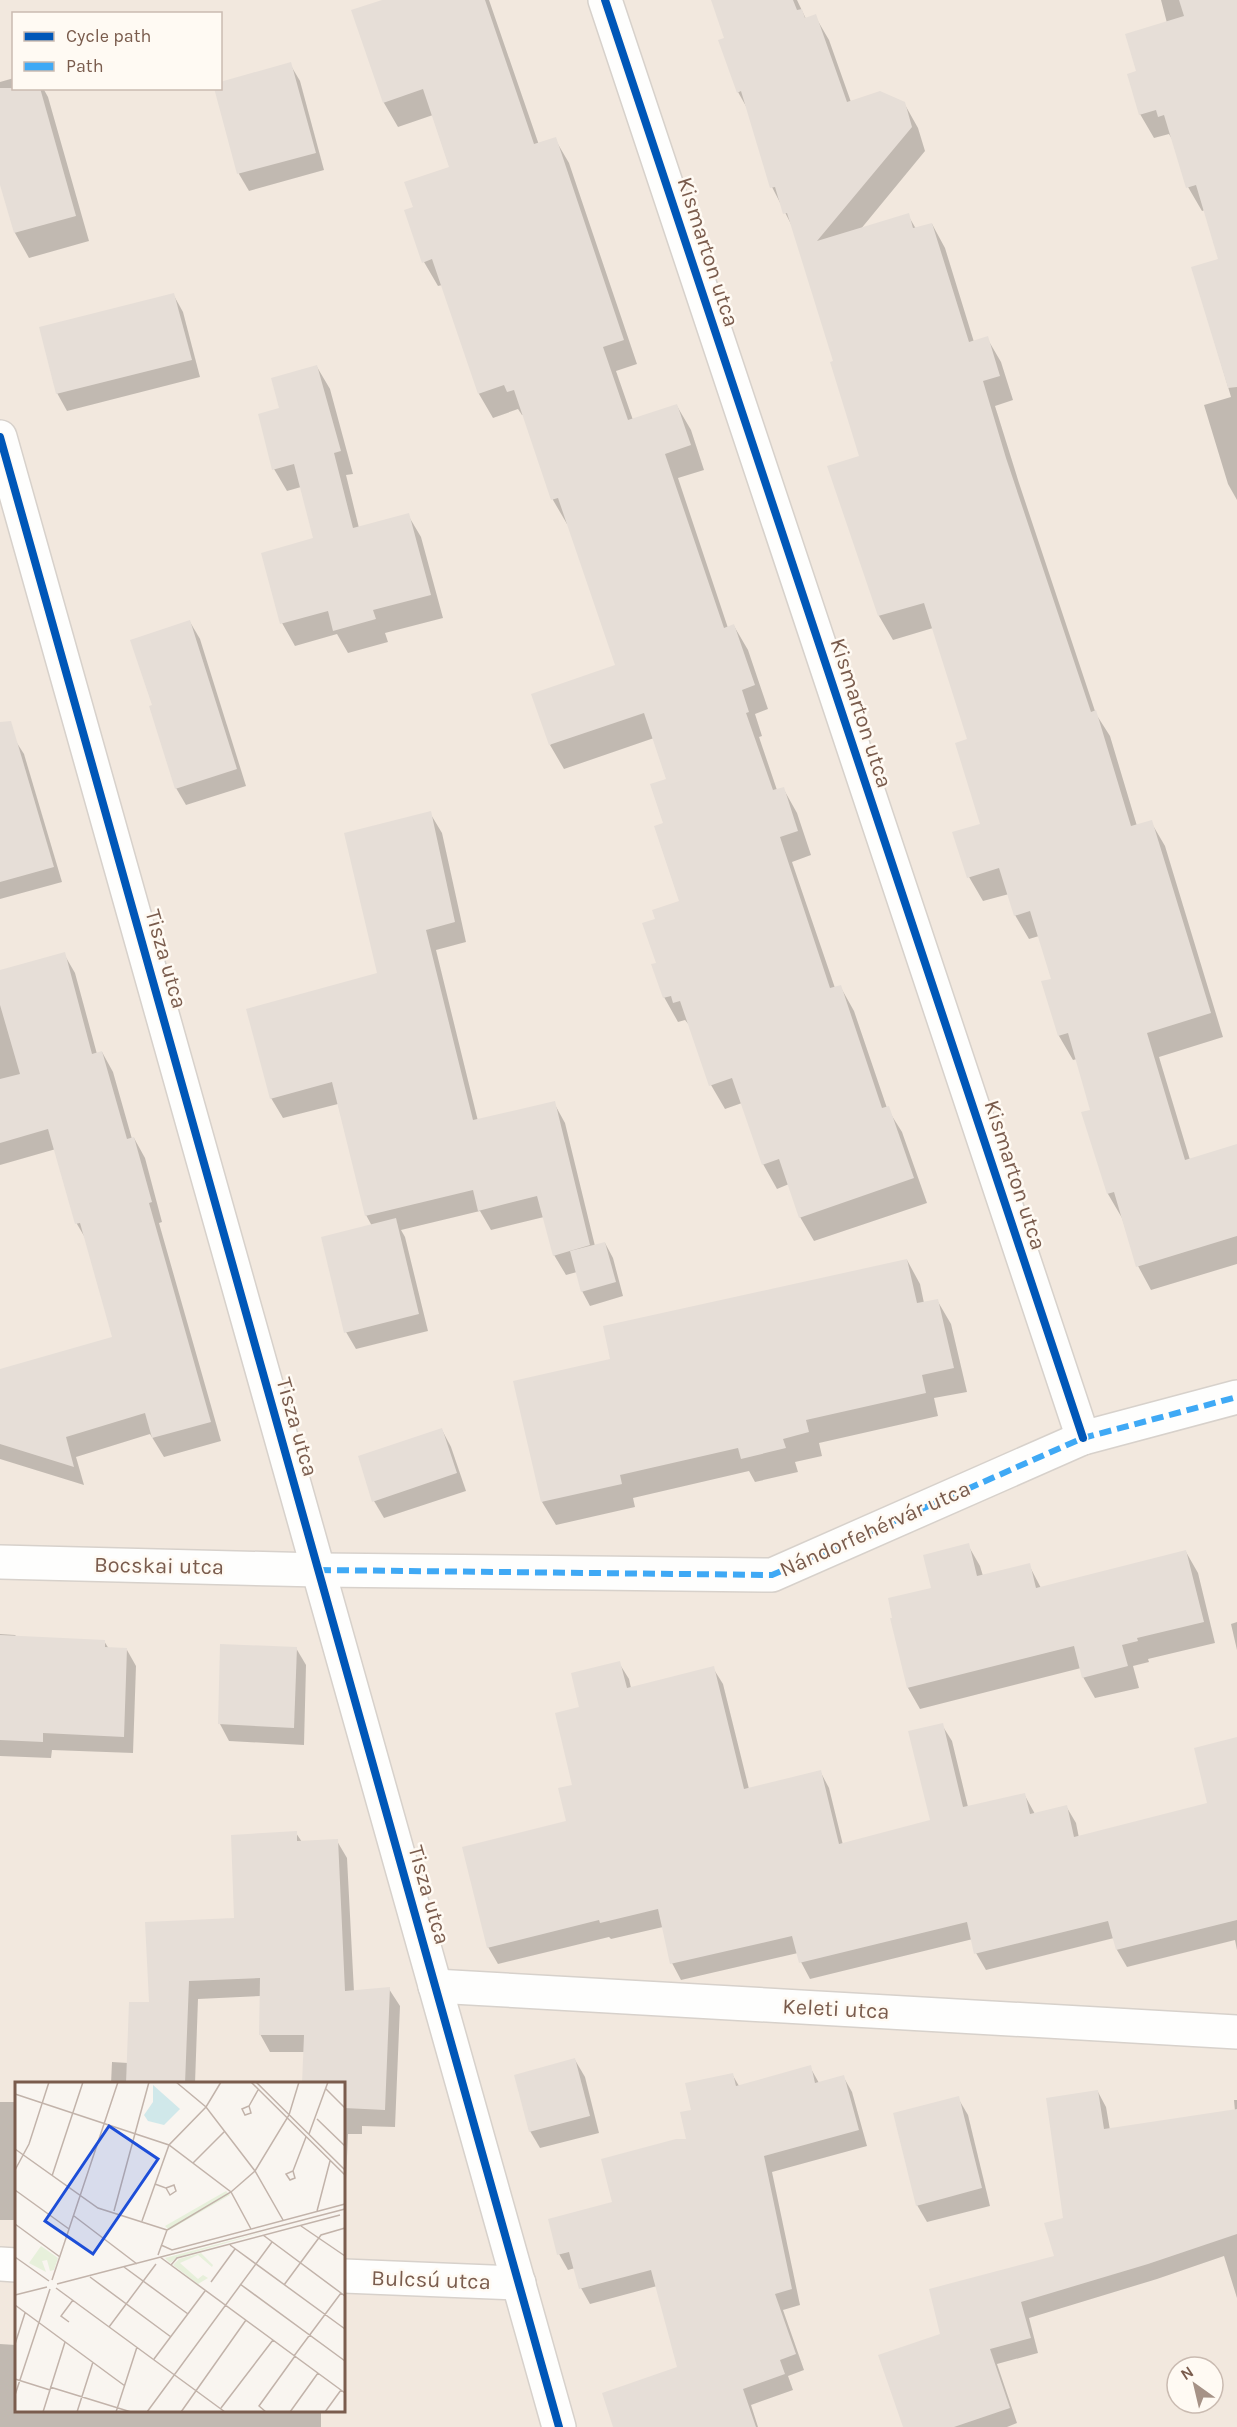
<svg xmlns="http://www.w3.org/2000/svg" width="1237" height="2427" font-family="Karla,sans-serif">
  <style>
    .residential { fill: #f2e8de; fill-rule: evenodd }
    .shadow { fill: #0003 }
    .building { fill: #e6ded7 }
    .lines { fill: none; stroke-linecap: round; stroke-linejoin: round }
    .minor-casing { stroke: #d7d1cb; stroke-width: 36 }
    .minor { stroke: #fefefd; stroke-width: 33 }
    .quiet { stroke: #3fa9f5; stroke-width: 6; stroke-dasharray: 12 6; stroke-linecap: butt }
    .cycleway-casing { stroke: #fffaf3; stroke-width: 11 }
    .cycleway { stroke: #0057b8; stroke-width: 8 }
    .labels { text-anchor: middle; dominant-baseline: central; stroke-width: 5; stroke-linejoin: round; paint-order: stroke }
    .street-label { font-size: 22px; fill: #7a5c4d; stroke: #fffaf3 }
    .inset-road { fill: none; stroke: #c2b3aa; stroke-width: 1.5 }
    .view { fill: #1d4ed8; fill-opacity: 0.15; stroke: #1d4ed8; stroke-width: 3 }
    .inset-edge { fill: none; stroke: #7a5c4d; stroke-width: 3 }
  </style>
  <rect width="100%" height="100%" fill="#f9f5f0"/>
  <!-- residential -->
  <path class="residential" d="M0,0H1237V2427H0ZM14,14H220V88H14ZM16,2084H344V2410H16ZM1177,2367H1213V2403H1177Z"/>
  <!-- shadow -->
  <g class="shadow">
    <polygon points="386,0 489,0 539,145 555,139 569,163 637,364 616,371 633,420 677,406 691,430 704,470 678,478 728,628 734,626 748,650 768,709 755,714 762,736 759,737 777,790 783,788 797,813 811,855 792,862 835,988 840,986 854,1011 887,1108 902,1132 927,1203 814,1241 800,1217 789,1184 777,1189 763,1164 742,1103 725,1109 711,1085 690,1026 685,1020 678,1022 664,997 657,964 657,920 681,902 664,824 667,780 654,738 564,769 550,745 617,666 569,523 567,524 553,500 524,415 522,415 518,409 493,418 479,394 442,285 438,286 424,262 415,208 451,168 433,115 398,127 384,103 353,11"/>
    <polygon points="713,0 797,0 806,19 815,16 829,40 851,102 904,103 918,128 925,151 860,230 908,215 916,229 932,224 945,248 974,342 987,338 1001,362 1013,400 995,406 1019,483 1096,714 1110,736 1137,826 1151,822 1165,846 1223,1037 1159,1057 1190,1160 1237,1145 1237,1264 1151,1290 1138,1266 1122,1218 1108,1194 1092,1110 1077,1059 1073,1060 1059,1036 1043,982 1052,980 1039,936 1029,939 1015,915 1009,894 983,901 969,877 982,825 969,740 933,628 893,640 879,616 829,467 861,457 835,362 794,230 772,187 747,108 738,92 726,39"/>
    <polygon points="1161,0 1237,0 1237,500 1228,484 1204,405 1231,397 1193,268 1220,260 1205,210 1202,211 1188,187 1173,141 1169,134 1154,138 1140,114 1138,72 1167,23"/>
    <polygon points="290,64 300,81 324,170 249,191 239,174 216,88"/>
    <polygon points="14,78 14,88 43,88 48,97 89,241 29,258 15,233 0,180 0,82"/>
    <polygon points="173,294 183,312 200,377 67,411 57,393"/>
    <polygon points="317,367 330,389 353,474 346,475 359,528 408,515 421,537 443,618 385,633 388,642 348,653 337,634 295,646 282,623 315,539 301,487 287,491 274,469 281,409"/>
    <polygon points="190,622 200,639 246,786 186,805 176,788 154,706"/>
    <polygon points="15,740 24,754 62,882 0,899 0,744"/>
    <polygon points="430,813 442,833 466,942 436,950 478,1121 554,1103 565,1123 595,1246 605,1243 613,1258 623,1296 590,1306 582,1291 577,1272 566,1275 554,1255 544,1217 491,1230 480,1211 401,1230 405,1237 428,1331 356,1349 346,1332 372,1226 366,1215 338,1104 283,1118 271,1098 379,974"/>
    <polygon points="64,954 75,973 97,1054 102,1052 113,1072 132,1139 134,1138 145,1158 162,1222 159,1223 221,1441 164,1457 150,1434 76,1457 84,1485 0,1459 0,1370 114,1338 87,1241 77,1224 56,1149 0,1165 0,972"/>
    <polygon points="907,1260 920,1284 924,1303 937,1300 951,1324 967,1392 934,1398 938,1416 819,1443 822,1456 795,1462 798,1472 755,1482 749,1471 633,1498 635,1507 556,1525 542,1502 612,1360"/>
    <polygon points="442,1430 451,1447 466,1491 384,1518 374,1501"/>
    <polygon points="968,1545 980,1566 983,1576 1029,1565 1041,1588 1186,1552 1198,1573 1215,1643 1148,1659 1149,1662 1133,1666 1139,1688 1095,1698 1083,1677 1081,1668 920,1709 908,1688 933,1589"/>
    <polygon points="1237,1622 1237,1650 1231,1624"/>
    <polygon points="0,1634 15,1635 17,1637 104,1641 109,1649 127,1650 136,1666 133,1753 52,1750 51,1758 0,1756"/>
    <polygon points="296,1648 306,1665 304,1745 229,1741 220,1724"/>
    <polygon points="619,1663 629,1679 631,1688 713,1668 723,1684 749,1789 820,1771 829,1788 843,1845 932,1821 942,1725 952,1741 968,1807 1024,1794 1035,1814 1066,1806 1076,1823 1079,1838 1237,1810 1237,1950 1235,1940 1127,1967 1117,1950 1114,1938 986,1970 976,1953 973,1939 810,1979 801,1962 798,1953 681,1980 672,1963 663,1927 611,1939 609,1937 498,1964 488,1947 568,1822 574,1786 581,1708"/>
    <polygon points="296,1833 302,1842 337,1841 347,1858 354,1992 389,1989 400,2006 395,2127 362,2126 362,2134 348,2134 344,2225 344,2084 305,2052 270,2052 260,2034 261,1996 198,1999 195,2084 111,2084 112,2062 128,2063 151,2004 236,1919"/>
    <polygon points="575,2060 585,2077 599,2133 540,2148 530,2131"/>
    <polygon points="810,2067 819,2083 843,2076 852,2092 867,2146 772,2172 800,2305 783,2310 804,2370 788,2376 793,2390 751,2405 758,2427 615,2427 679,2368 657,2286 590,2304 581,2288 575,2268 568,2270 559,2254 614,2203 687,2141 693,2111 732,2074 739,2086"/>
    <polygon points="1098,2092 1106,2107 1110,2130 1235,2111 1234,2100 1237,2100 1237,2298 1224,2256 1157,2279 1029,2318 1038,2353 997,2364 1017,2423 1007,2427 904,2427 942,2335 1056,2257"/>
    <polygon points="958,2098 968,2115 990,2206 927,2222 917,2205"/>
    <rect x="0" y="2102" width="16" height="118"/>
    <polygon points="0,2344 16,2345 16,2410 321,2410 321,2427 0,2427"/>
  </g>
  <!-- building -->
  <g class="building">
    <polygon points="382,0 485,0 534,144 556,137 624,340 603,347 628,420 677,404 691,445 665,454 724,628 734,624 755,685 742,690 749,712 746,713 773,790 784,787 798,831 780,837 830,988 841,985 882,1108 889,1106 914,1178 799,1218 779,1159 762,1165 732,1078 709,1086 680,1001 673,1003 671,996 663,998 651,964 656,963 642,923 655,919 652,910 679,901 654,826 663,823 650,784 666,779 644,713 549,745 531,694 615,665 558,498 551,500 514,390 507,392 504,385 478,394 432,259 422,263 404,210 413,207 404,182 449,167 423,89 383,103 351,10"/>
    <polygon points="711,0 793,0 797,10 802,9 805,18 816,14 847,102 880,91 905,102 912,127 817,241 909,213 913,228 932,223 969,342 988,336 1000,376 983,381 1006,458 1091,712 1096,710 1131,826 1152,820 1211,1013 1147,1033 1185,1160 1237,1144 1237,1236 1136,1267 1114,1192 1107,1194 1081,1112 1090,1110 1068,1033 1058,1036 1041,981 1051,979 1030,911 1014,916 999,868 967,878 952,832 980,824 955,743 967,739 924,603 878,616 827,466 859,456 830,362 833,361 787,213 783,214 775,187 770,188 741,91 737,93 718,40 724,38"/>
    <polygon points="1179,0 1237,0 1237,387 1228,388 1191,267 1218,259 1196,185 1186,188 1164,115 1158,117 1156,110 1139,115 1127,74 1136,71 1125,34 1184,16"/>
    <polygon points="291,62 316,153 237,174 214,88 220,88 220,82"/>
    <polygon points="0,88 40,88 76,216 14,233 0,185"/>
    <polygon points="174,293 192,360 56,394 39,327"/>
    <polygon points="317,365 341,451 334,453 353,528 409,513 431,595 373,610 376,619 333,631 328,611 280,624 261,553 313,538 294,464 272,470 258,414 279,408 271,378"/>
    <polygon points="190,620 237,769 175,789 149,706 152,705 130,640"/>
    <polygon points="11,721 54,867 0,882 0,722"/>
    <polygon points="431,811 455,922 426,930 473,1120 555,1101 590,1245 553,1256 537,1196 478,1211 473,1190 365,1216 332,1082 270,1099 246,1009 377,973 344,833"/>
    <polygon points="65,952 92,1054 102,1051 127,1139 134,1137 152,1202 149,1203 211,1422 152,1438 145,1413 66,1437 74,1467 0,1444 0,1369 112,1337 80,1223 75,1224 48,1129 0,1143 0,1079 20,1074 0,1005 0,970"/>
    <polygon points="396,1218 419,1314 344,1333 321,1237"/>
    <polygon points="605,1242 616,1282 581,1292 570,1251"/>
    <polygon points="907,1259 917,1303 938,1299 954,1368 922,1375 926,1393 806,1420 809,1432 783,1439 786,1448 741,1459 738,1448 620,1475 622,1484 541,1502 513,1381 610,1359 603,1326"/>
    <polygon points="442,1428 457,1473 372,1502 358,1456"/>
    <polygon points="969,1543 977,1576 1030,1563 1036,1588 1186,1550 1204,1622 1137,1638 1138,1641 1122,1645 1128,1666 1082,1678 1074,1646 907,1688 890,1618 892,1618 888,1598 931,1588 923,1555"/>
    <polygon points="0,1635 105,1640 105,1647 127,1648 124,1737 43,1733 43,1742 0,1740"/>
    <polygon points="220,1644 297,1647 294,1728 218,1724"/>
    <polygon points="620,1661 627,1688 714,1666 744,1789 821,1770 839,1844 930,1820 908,1731 943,1723 963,1807 1025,1793 1030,1814 1067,1805 1074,1837 1207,1803 1194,1748 1237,1737 1237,1920 1116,1950 1108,1921 974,1954 967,1922 799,1963 792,1936 670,1964 658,1909 600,1923 599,1920 487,1948 462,1847 566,1821 558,1788 572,1785 555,1713 579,1707 571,1673"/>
    <polygon points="297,1831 297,1841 338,1839 345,1991 390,1987 385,2110 344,2108 344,2084 302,2084 304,2035 259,2035 260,1978 189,1981 185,2084 126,2084 129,2002 149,2002 145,1922 234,1918 231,1835"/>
    <polygon points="575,2058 590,2116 529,2132 514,2075"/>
    <polygon points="811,2065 815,2083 844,2075 859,2130 764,2156 792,2289 775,2294 796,2354 780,2360 785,2374 743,2389 756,2427 613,2427 602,2393 677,2367 651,2270 579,2289 569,2252 557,2255 548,2219 612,2202 601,2159 676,2139 686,2139 680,2112 691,2110 685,2083 733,2073 736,2086"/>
    <polygon points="1098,2090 1104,2129 1237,2109 1237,2234 1148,2264 1021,2302 1031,2338 990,2349 1010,2408 954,2427 903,2427 878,2355 940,2334 929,2289 1054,2256 1044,2223 1063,2218 1046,2098"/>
    <polygon points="959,2096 982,2188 916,2206 893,2113"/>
  </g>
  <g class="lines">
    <defs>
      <g id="minor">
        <polyline points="605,0 1083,1438"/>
        <polyline points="0,437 559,2427"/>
        <polyline points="0,1562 319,1570 772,1575 1083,1438 1237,1397"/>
        <polyline points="435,1986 1237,2032"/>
        <polyline points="0,2264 16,2265"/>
        <polyline points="344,2276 519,2283"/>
      </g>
    </defs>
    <!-- minor casing -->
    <use href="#minor" class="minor-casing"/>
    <!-- minor -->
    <use href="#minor" class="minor"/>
    <!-- quiet -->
    <polyline class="quiet" points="319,1570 772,1575 1083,1438 1237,1397"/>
    <defs>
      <g id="cycleway">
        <polyline points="605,0 1083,1438"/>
        <polyline points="0,437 559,2427"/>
      </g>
    </defs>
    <!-- cycleway casing -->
    <use href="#cycleway" class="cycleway-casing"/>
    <!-- cycleway -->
    <use href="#cycleway" class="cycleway"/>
  </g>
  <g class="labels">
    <!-- street labels -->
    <g class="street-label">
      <text transform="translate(708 252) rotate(72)">Kismarton utca</text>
      <text transform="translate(861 713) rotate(72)">Kismarton utca</text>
      <text transform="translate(166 959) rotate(74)">Tisza utca</text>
      <text transform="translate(1015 1175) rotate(72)">Kismarton utca</text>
      <text transform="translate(297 1427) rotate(74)">Tisza utca</text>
      <text transform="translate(875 1529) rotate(-24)">Nándorfehérvár utca</text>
      <text transform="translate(159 1566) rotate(1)">Bocskai utca</text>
      <text transform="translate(429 1895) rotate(74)">Tisza utca</text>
      <text transform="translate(836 2009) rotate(3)">Keleti utca</text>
      <text transform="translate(431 2280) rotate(2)">Bulcsú utca</text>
    </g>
  </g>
  <!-- overview -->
  <g transform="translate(15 2082)">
    <rect width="330" height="330" fill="#f9f5f0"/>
    <path d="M211,109L215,113L154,148L150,144ZM256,148L163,175L155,181L150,176ZM26,164L43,176L39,188L35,189L32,178L27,179L31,190L14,181ZM186,171L198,183L197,185L183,173L165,181L183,197L188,193L193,196L183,202L158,183L164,177Z" fill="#e7f0db"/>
    <path d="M138,3L165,27L149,43L133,39L129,33L138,20Z" fill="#d0e8ea"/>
    <path class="inset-road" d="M161,0L191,25L240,89L268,138M236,0L330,93M241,0L330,88M311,7L330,26M0,12L154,63L216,110L236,147M234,24L236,31L230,33L227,27L234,24L243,8M302,37L330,64M294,52L313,0M0,67L83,126L152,148M178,81L210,49M0,88L14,62L34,0M278,89L280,96L275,98L271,92L278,89L291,55M37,94L68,0M140,102L151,106L155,113L161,109L159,103L151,106M0,108L54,147M99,129L134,0M302,129L315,79M59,134L122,182M127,139L154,63L191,25L206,0M0,142L45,175M286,144L330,174M248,153L330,214M146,163L157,168L330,122M215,163L330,247M143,173L152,148L216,110L240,89L274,33L284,0M0,175L34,199M145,175L330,311M156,183L162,176L325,133M109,185L173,232M75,195L156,255M37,198L103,0M196,200L220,167M42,202L330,127M225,202L330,279M269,203L306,153L330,146M41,206L210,330M0,213L32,205M0,223L110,304M54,240L46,234L58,218M94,245L141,182M0,262L10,231M279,274L326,211M139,277L190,209M0,297L35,308M35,305L116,330M0,313L35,207M206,326L258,258M28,330L50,260M62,330L78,280M101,330L122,265M132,330L257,160M166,330L231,238M251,330L244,324L280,274M275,330L303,291M310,330L326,308"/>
    <path class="view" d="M94,44L143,77L78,172L30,139Z"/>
    <rect width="330" height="330" class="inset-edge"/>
  </g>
  <!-- legend -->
  <rect x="12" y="12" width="210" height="78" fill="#fffaf3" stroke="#cabbb1" stroke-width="1.5"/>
  <rect x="24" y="32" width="30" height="9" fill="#0057b8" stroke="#cabbb1" stroke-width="1.5"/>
  <text x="66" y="42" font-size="18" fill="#7a5c4d">Cycle path</text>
  <rect x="24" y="62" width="30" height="9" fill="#3fa9f5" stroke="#cabbb1" stroke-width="1.5"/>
  <text x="66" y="72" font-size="18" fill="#7a5c4d">Path</text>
  <!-- north arrow -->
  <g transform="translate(1195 2385) rotate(326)"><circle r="28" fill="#fffaf3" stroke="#cabbb1" stroke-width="1.5"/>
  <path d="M0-4.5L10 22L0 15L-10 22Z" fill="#a69286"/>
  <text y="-9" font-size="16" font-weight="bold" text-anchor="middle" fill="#7a5c4d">N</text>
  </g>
</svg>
